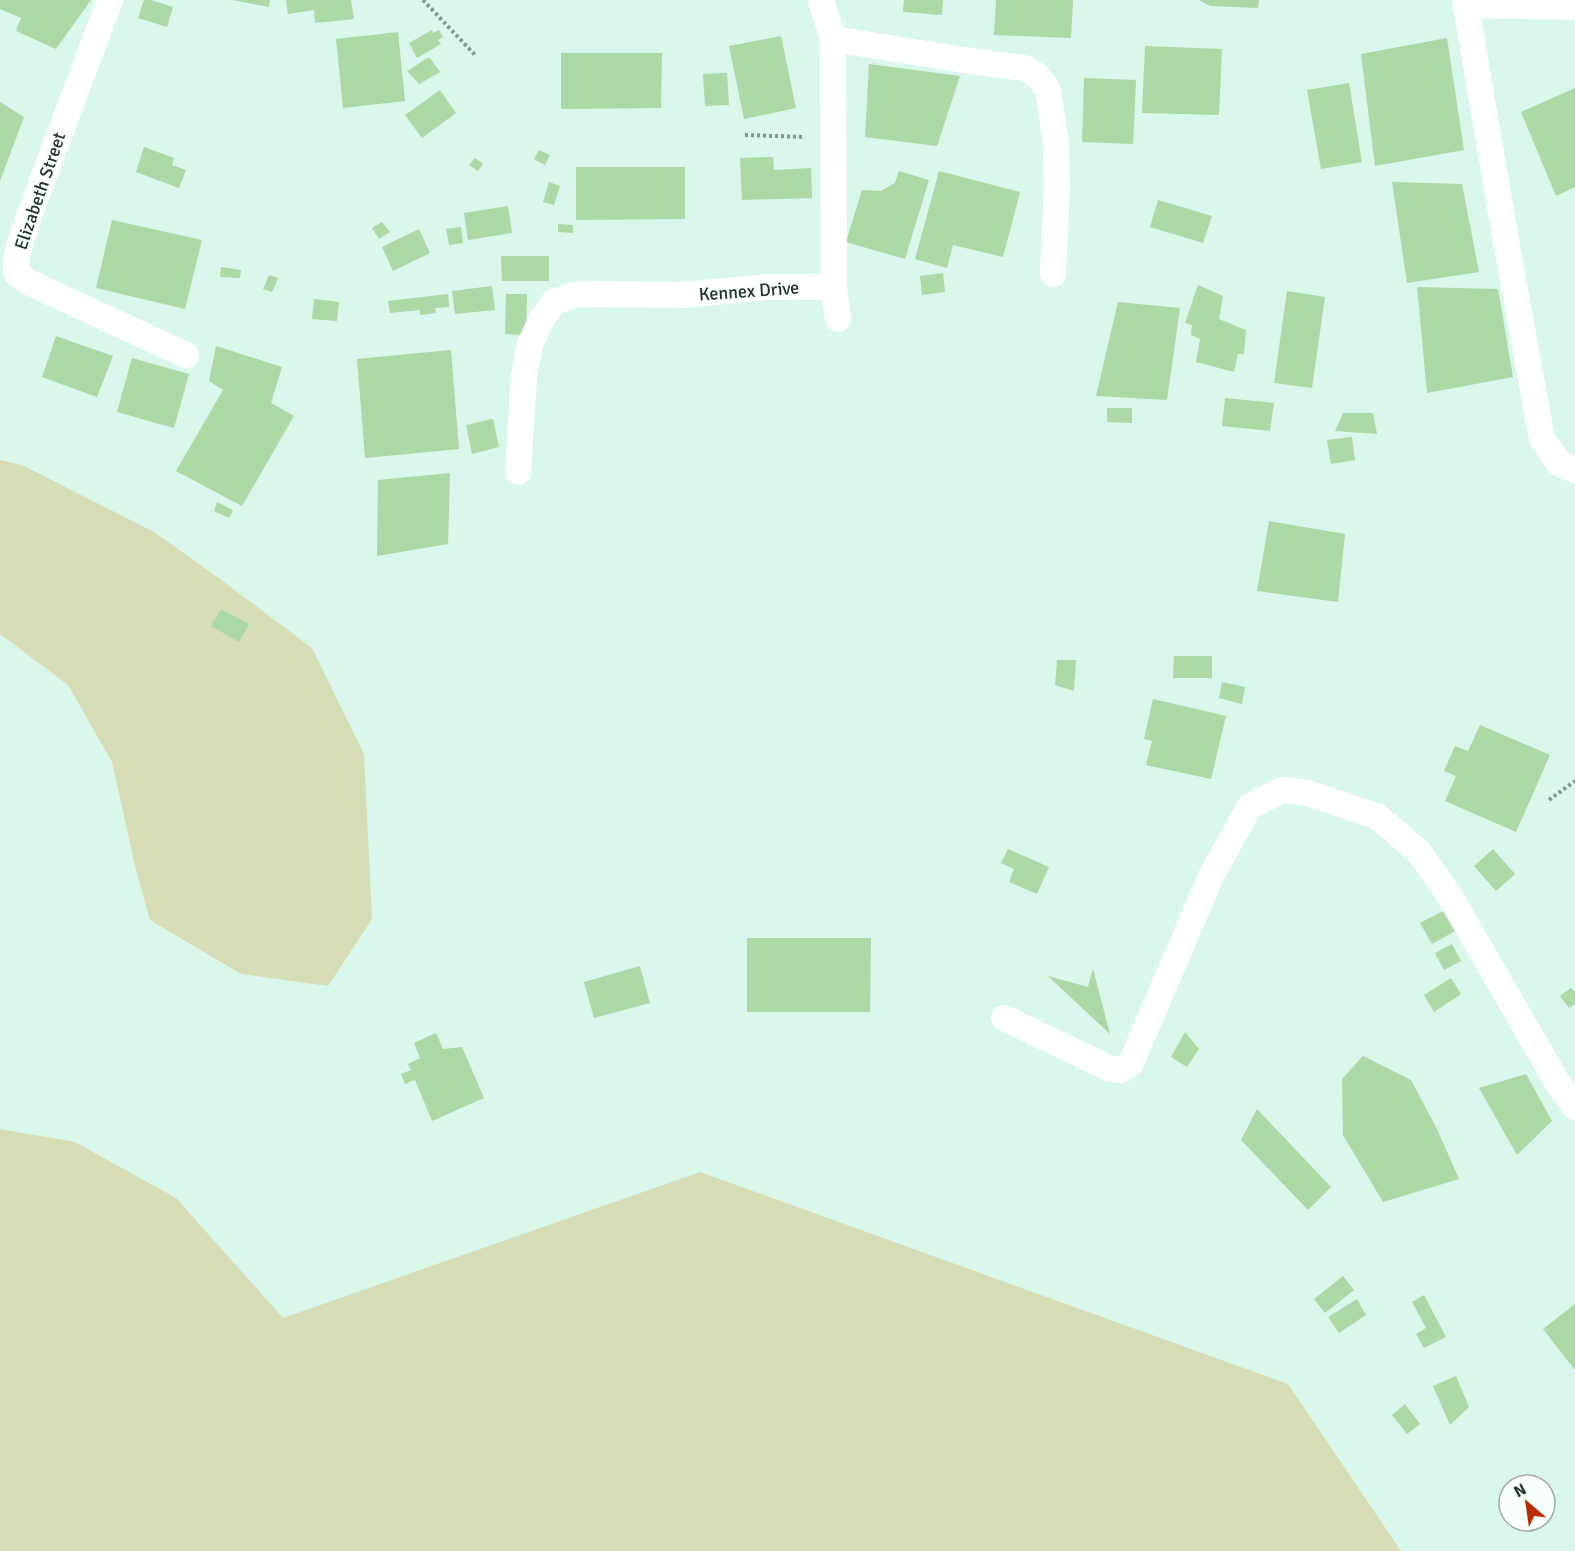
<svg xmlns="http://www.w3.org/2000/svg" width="1575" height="1551" font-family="Signika,sans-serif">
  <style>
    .green { fill: #d7deb7 }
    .building { fill: #acd9a6 }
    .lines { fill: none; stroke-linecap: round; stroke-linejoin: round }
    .path { stroke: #82978e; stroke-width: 4; stroke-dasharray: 3 3; stroke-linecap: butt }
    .minor { stroke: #fff; stroke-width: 26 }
    .labels { text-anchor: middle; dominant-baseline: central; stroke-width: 4.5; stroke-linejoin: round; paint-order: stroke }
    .street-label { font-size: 18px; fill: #26322d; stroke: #f8fefb }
  </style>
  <rect width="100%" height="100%" fill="#d9f7ea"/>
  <!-- green -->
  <g class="green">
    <polygon points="0,460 22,465 154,532 220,579 312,648 364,754 372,919 328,986 241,974 150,920 135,866 112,762 68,685 0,634"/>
    <polygon points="0,1129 75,1142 176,1198 283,1318 700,1172 1288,1384 1401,1551 0,1551"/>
  </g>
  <!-- building -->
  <g class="building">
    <polygon points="0,0 91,0 56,49 16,31 21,18 0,9"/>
    <polygon points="144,0 151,0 173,7 167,27 138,18"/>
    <polygon points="232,0 270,0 269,7"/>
    <polygon points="286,0 351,0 354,19 315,23 314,10 288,14"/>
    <polygon points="904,0 943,0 942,15 903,12"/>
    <polygon points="996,0 1073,0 1071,38 994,35"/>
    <polygon points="1199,0 1259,0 1258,8 1210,6"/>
    <polygon points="432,30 433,33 439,30 443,37 438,40 441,44 417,58 409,43"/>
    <polygon points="398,32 405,101 343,108 336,39"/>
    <polygon points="781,36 796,108 744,119 729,46"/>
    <polygon points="1447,38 1464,150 1375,166 1361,54"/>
    <polygon points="1145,46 1222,49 1219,115 1142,113"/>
    <polygon points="561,53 662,53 661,108 561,109"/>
    <polygon points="429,57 440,72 419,84 407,71"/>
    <polygon points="869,64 960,76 937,146 865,137"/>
    <polygon points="727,73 729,105 705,106 703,74"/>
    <polygon points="1084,78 1136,80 1133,144 1082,142"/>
    <polygon points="1349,83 1362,162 1321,169 1307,90"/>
    <polygon points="1575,88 1575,187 1556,196 1521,112"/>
    <polygon points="440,90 456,113 422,138 405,115"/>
    <polygon points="0,102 24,117 0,181"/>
    <polygon points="144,147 174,158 172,165 186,170 179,188 136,172"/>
    <polygon points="539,150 550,155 545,165 534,159"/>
    <polygon points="773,157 774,170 811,168 812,198 742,200 740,158"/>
    <polygon points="475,158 483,164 478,171 469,165"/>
    <polygon points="576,167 685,167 685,219 576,220"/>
    <polygon points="899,171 929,180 905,259 846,242 862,190 881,191 895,183"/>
    <polygon points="939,171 1020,192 1003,257 953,245 947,268 915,259"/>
    <polygon points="549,182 560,186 554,205 543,202"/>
    <polygon points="1392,182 1462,184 1479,272 1407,283"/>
    <polygon points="1158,200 1212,216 1203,243 1150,227"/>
    <polygon points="508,206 512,233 468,240 464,213"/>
    <polygon points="112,220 202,240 185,309 96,288"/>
    <polygon points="382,222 390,232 379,239 372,228"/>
    <polygon points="558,224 573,225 573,233 558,232"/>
    <polygon points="461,227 463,243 449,245 446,229"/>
    <polygon points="419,229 430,253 393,271 382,247"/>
    <polygon points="501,256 549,256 549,281 502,281"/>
    <polygon points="221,267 241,270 240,278 220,277"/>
    <polygon points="943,273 945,292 922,295 920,276"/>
    <polygon points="269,275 278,278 272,292 263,289"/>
    <polygon points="1198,285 1223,296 1219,319 1246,330 1244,354 1238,354 1234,372 1196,362 1200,339 1191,335 1192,325 1185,323"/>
    <polygon points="492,286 495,310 455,314 452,291"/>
    <polygon points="1417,287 1498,289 1513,377 1427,393"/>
    <polygon points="1287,291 1325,297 1312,388 1274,383"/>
    <polygon points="448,294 449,307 435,308 436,313 420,315 420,310 390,313 388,301"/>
    <polygon points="506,294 527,294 526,335 505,334"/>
    <polygon points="314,299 339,302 337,321 312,319"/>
    <polygon points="1118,302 1180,308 1167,400 1096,396"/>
    <polygon points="56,336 113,356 97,397 42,377"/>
    <polygon points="216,346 282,367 271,403 294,416 242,506 176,471 223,390 209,381"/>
    <polygon points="451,350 459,449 365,458 357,359"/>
    <polygon points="132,358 189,374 174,428 117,412"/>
    <polygon points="1225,398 1274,403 1270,431 1222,426"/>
    <polygon points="1107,408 1132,408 1132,423 1107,422"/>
    <polygon points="1343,413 1373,413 1377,434 1335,431"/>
    <polygon points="493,419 499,447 472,454 466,425"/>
    <polygon points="1352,437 1355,460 1331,464 1327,440"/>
    <polygon points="450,473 448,544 377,556 378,480"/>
    <polygon points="217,502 233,510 229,518 214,511"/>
    <polygon points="1269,521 1345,534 1338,602 1257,591"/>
    <polygon points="221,609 249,624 239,642 211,626"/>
    <polygon points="1174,656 1212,656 1212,678 1173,678"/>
    <polygon points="1057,660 1076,660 1074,691 1055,685"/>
    <polygon points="1222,682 1245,687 1242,704 1219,698"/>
    <polygon points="1153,699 1226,716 1211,779 1146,765 1152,741 1144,739"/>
    <polygon points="1480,725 1550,755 1516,832 1445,801 1456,776 1444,771 1455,746 1468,751"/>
    <polygon points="1008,849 1049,867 1037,894 1009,882 1014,869 1001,863"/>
    <polygon points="1493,849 1515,874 1496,891 1474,866"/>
    <polygon points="1443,911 1455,931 1432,944 1420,923"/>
    <polygon points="747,938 871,938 870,1012 747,1012"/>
    <polygon points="1452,944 1461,961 1444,970 1435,953"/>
    <polygon points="640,966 650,1003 594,1018 584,982"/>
    <polygon points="1093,969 1110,1034 1048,976 1088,987"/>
    <polygon points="1451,978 1461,994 1434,1012 1424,995"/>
    <polygon points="1571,988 1575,992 1575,1004 1569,1008 1560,996"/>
    <polygon points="1185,1032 1199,1049 1187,1067 1171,1057"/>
    <polygon points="436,1033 443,1049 462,1047 484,1098 432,1121 415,1080 405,1084 401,1074 411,1070 408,1064 420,1058 414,1043"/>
    <polygon points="1363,1056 1411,1080 1438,1131 1459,1179 1383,1202 1343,1135 1342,1079"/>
    <polygon points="1526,1074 1552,1121 1517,1155 1479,1088"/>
    <polygon points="1257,1109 1331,1187 1308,1210 1241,1140"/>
    <polygon points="1343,1276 1354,1290 1325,1313 1314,1299"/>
    <polygon points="1424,1295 1446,1337 1424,1348 1416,1334 1426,1328 1412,1302"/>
    <polygon points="1357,1299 1366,1315 1339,1333 1328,1317"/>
    <polygon points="1575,1304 1575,1370 1543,1329"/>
    <polygon points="1456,1376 1469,1407 1450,1425 1433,1386"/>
    <polygon points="1405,1404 1420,1424 1407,1434 1392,1415"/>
  </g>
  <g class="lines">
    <!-- path -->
    <g class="path">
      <polyline points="423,0 475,55"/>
      <polyline points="745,135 805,137"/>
      <polyline points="1549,800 1575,781"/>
    </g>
    <!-- minor -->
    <g class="minor">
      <polyline points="110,0 30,213 17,254 16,273 28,282 186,355"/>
      <polyline points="1465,0 1507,247 1542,439 1559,463 1575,470"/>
      <polyline points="1466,5 1575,7"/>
      <polyline points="833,39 964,60 1025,68 1039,77 1048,91 1056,143 1057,188 1053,274"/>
      <polyline points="834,287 838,319"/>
      <polyline points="518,472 524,376 530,344 542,319 554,302 577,294 683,295 768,287 834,287 833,39 821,0"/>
      <polyline points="1004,1018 1111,1069 1122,1070 1131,1063 1212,874 1250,806 1282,790 1308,793 1378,817 1419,852 1451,898 1557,1082 1575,1107"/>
    </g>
  </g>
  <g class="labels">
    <!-- street labels -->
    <g class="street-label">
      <text transform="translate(40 191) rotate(-71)">Elizabeth Street</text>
      <text transform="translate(749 291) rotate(-4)">Kennex Drive</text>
    </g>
  </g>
  <!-- north arrow -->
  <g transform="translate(1527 1503) rotate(331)"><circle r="28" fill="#f8fefb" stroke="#a4aca9" stroke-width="1.5"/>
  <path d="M0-4.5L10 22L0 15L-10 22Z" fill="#b72c05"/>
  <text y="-9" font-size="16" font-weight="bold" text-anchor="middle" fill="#26322d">N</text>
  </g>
</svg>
